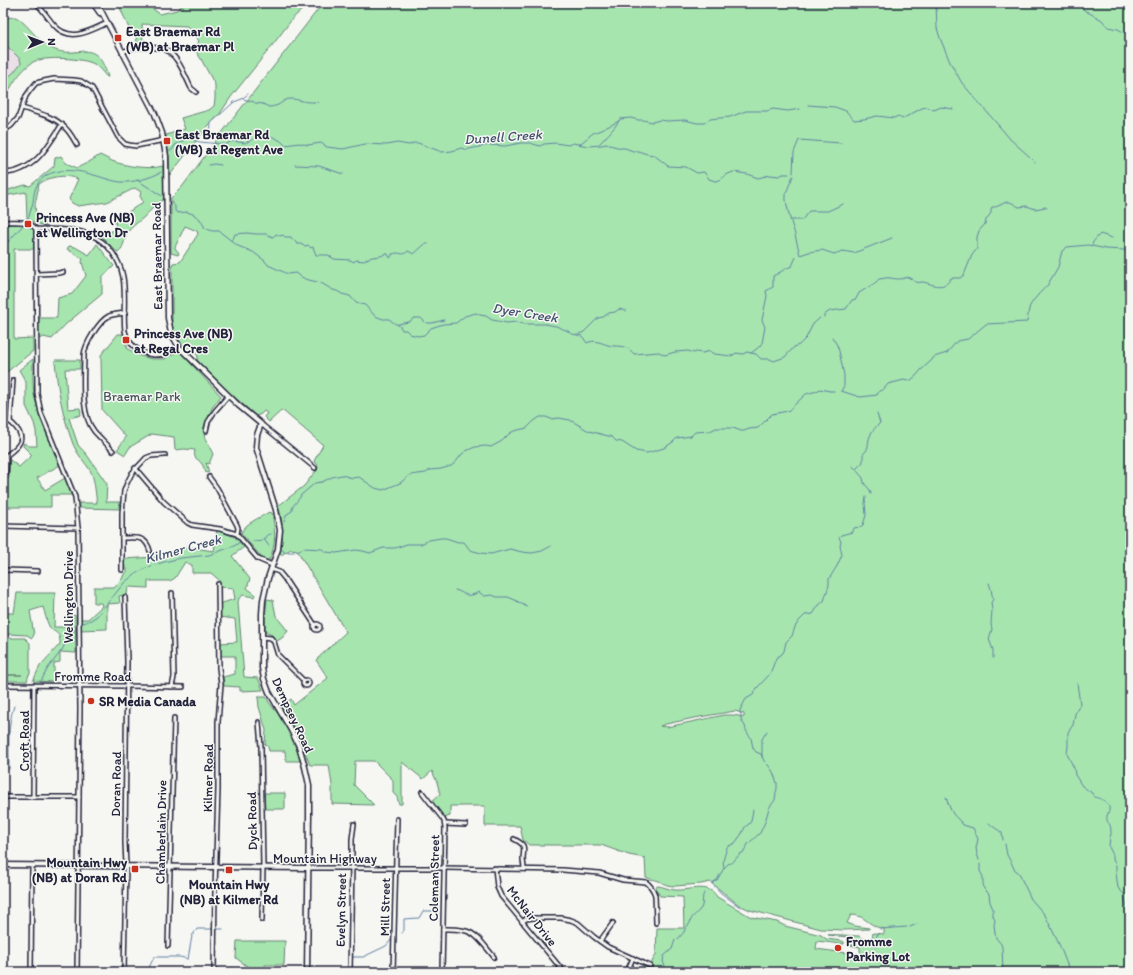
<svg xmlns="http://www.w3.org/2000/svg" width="1133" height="975" font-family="Itim,sans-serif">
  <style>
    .built { fill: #ece0e8 }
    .green { fill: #a6e5ae; stroke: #648474; fill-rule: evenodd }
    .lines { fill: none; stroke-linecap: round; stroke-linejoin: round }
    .stream { stroke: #6181a3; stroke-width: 1 }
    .street-casing { stroke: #22223b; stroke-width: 6 }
    .secondary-casing { stroke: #22223b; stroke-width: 7 }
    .street { stroke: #f6f6f2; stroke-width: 3 }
    .secondary { stroke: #f6f6f2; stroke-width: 4 }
    .poi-dot { fill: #c8321e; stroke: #f6f6f2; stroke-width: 1.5 }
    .labels { text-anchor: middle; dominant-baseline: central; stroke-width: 3; stroke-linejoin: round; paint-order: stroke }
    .poi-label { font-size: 13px; font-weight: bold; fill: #22223b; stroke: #f6f6f2; text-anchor: start }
    .street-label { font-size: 13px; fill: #22223b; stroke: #f6f6f2 }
    .park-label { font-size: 13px; fill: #435358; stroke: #f6f6f2 }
    .water-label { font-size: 14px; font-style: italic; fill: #42526f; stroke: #f6f6f2 }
  </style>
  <rect width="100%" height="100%" fill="#f6f6f2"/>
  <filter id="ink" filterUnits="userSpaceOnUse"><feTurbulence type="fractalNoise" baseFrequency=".025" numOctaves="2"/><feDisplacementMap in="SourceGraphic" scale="8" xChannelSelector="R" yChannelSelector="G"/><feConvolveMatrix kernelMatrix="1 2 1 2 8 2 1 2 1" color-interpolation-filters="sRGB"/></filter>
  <g filter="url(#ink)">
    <!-- built -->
    <polygon class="built" points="3,42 23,62 3,85"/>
    <!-- green -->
    <g class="green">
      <polygon points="118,3 146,3 147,5 160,14 177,10 185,3 308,3 303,9 293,18 271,47 231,97 219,115 207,127 170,175 169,157 166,135 185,129 181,118 209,110 214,106 215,99 215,85 201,59 197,53 196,47 199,41 187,26 142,24 143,43 137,43 136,34 131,33"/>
      <path d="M323,3H1130V972H652V962L656,954L657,928H684L683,897L660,896L656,889L657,886C663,886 669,890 675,890C689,891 709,882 717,897L751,917L777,922L785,926L821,935L826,939L842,941L844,942V944H841L817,941L816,949L862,955V954L860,951V947L849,945V937L828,935C839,934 849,936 859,936L868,941L872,938L873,933L884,934V929C881,928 878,928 875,926C865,921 863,915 851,915L847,923L855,926L869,928V929L844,930L821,929L750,910L739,905L710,882L701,884L675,886C668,886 664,884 659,881C654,879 651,880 646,877L645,858L629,855L601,845H529L523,840L520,826H485V806H450V816L444,818L431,802L440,794L437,782L432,771L423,779L402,762V804H399L397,797L393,793V780L374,761H355L354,785L374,805L332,804V785L329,765H310L299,737L281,707L291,699L294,705L328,678L316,660L346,632L297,550L291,549L281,555L280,554C283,537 284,523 278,506L304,486L315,472L317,471L318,465L314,461L323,445L282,410L269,422L264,417L267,413L264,411L261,414L256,416L229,392L197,360L198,356L194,352L190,353L175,335L172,325V265L173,263L180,262L198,234L197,231L185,226L175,247V248L179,253L178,255L171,253V198L182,187L221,134ZM735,711L744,714V717L733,715H724L667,727L660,726L666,724L694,718Z"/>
      <path d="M16,17C29,25 37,41 51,48C77,62 95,33 108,77H107C103,73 99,67 94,64C84,58 44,56 33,62C19,71 11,87 3,101V81L13,73L21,63L20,59L3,42V18Z"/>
      <path d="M100,155C104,157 108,159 112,161C125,166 149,170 163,166L164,199C156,204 150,211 143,218C137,223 131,227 127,233C124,239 124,250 117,252L101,236L116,229L115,221L143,202L140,196L141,192L135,188L107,202L78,206L72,203L69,199L78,179C65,174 50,176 39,184L35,205L36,217L45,220V226L36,223L27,219L26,192L4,196L5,191L25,185L30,186L54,166L55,158L61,156L66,163L77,168L89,162Z"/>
      <path d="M3,225C12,225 28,221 34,229V249H14V339L33,338V351L3,375Z"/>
      <polygon points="97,244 114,266 102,277 102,294 66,324 52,339 43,337 37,340 38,318 57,318 58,298 72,294 86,276 82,262 83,259 67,249 69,246 75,247 89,255"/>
      <path d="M118,334H122L128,349L140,356L152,359H165L175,351H179L221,396L212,408L203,430L205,438L213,454L209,464L206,463L209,472L206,473C205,470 203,466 202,464C197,457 193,460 195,450L184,449L175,450L174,437L152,434L130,447L125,455L117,450L126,437L102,410L101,355Z"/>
      <path d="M33,359C33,372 32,386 35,399C41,421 52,444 60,465L37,478L45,490L65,478L72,495H51V507H3V482L9,478V460H10L19,467L32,455L23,446L24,443L28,446H37L36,431L34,423L26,406V382L19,370Z"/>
      <path d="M55,360H80V369H65L68,409L80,408L81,415L69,418L78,445L87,455L107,484L106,502H120V509L79,508V503H97C95,492 95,479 90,470C84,461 77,454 73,444C63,417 57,388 55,360Z"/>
      <path d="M269,512L272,513C275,528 277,545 269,560H265L261,557L241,533C245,523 260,518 269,512Z"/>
      <polygon points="217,530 235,537 244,547 232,556 250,579 247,588 255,594 254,597 243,595 239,598 238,602 244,677 258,678 263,690 240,691 240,687 224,686 223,677 235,674 235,656 220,656 220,643 237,642 235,619 219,617 219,604 235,599 233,588 218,587 219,580 211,573 192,573 192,565 185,562 175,578 170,581 148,581 148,588 128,587 127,595 119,596 120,603 107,604 107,629 80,630 80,619 88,619 102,606 101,603 94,603 94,587 114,587 122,579 124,574 127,572 127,568 124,566 124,559 155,557 187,547 214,551"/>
      <path d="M17,593H55L54,627H71L72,616L75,615L76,653L60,652V662L54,663V682L33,681L40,666L60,644C60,630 55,635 49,626C46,620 45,613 43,607L30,611L34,635L32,638L27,635L8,634V637H3V613H14Z"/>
      <polygon points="267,599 273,600 276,616 288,631 282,638 277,641 272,635 265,632 265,618"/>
      <polygon points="3,638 25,638 30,643 30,674 29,674 27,681 3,681 3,675 22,675 3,675"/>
      <path d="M258,697H266C270,706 278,712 282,720C290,733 296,747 300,761H286L285,751H269L268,747L265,744L266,730L259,707Z"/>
      <polygon points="264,793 285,793 285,809 265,809"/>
      <polygon points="237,941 285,941 284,965 265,965 265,972 255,972 236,958"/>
    </g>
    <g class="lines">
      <!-- stream -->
      <g class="stream">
        <polyline points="936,3 937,28 940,38 950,62 962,83 1011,140 1029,156 1035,162"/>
        <polyline points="1077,3 1084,10 1102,20 1108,27 1118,29 1128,35"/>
        <polyline points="243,99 254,102"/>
        <polyline points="317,102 318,103"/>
        <path d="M255,103L263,104L269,107C272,107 275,106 278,105C282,103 285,99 290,99C299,99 305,103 315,102"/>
        <polyline points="808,105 835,107 846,111 854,120 864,119 877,116 894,118 898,116 902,119 922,108 927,107 934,110 941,107 953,109"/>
        <polyline points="210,138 211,123 234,102 242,99 248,94"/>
        <polyline points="580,144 593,133 601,130 619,121 620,119 631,118 638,120 643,120 652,122 660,120 667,121 685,120 697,123 704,123 710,119 730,117 746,111 767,111 773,109 788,111 800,109"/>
        <path d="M599,144C606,137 613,130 619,121"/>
        <polyline points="170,151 172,150 175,145 188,138 200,142 221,144 225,145 232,141 245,143 255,138 263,137 267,139 273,137 281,141 285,145 300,143 308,145 321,143 327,147 343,149 365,144 387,145 397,143 409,145 414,143 418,143 442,152 452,151 461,148 467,150 469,149 489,145 505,146 521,143 530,143 540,146 544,144 556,143 568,145 573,143 588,146 602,145 606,144 621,148 625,148 633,151 638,151 647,154 654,155 668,166 686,167 697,173 704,172 709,179 715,181 720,180 726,175 733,172 747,174 758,178 770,175 779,176 783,174 789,174"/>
        <polyline points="209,165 214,164 221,165"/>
        <polyline points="295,165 319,166 343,174"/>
        <polyline points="793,173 794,152 799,140 841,143"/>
        <polyline points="793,176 786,193 786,201 790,219 794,231 800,255 809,252 822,250 834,254 843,251 854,253 892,238"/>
        <polyline points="137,180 162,196"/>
        <path d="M172,203L175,206V211L176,212L179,213L187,212L193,214L200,219L205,228L212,231H219L238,246L253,252L265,261L268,265L288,274L295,273L305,279L321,283L333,290L337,291L342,294L350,296L356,303L365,305L375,316L383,319H389L394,323L400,326L402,330H406L410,334L418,336L424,335L431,328L443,324L456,323L465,316L476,313L480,315L486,316L492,320L498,321L507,323L516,322L524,324H545L556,326L568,331L572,334L582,336L587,343C594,339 601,343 608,345C614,347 621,345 627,348C630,349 632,352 634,354L659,352L665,355L675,352L688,351L694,353L696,352L703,353L709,351L714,354L732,356L736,353L743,354L747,352L751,353L756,354L761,359H770L774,361L785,357L794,347L799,345L806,338L813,324L820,318"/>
        <path d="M28,220C30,214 31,208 33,202C34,196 34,190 37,185C47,167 74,169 90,174C99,176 111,181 120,182C131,183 152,178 161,172"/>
        <polyline points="791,220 802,220 809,211 828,211 843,204"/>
        <path d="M231,240L233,239L235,234L247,233L256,234H266L273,237L276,234L280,236L283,235L285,237H291L292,239L295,241L297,244H301L302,245L305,246L308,245L311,248L313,247L316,255H328L334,259L350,260L354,262L356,260L364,261C372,254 380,259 386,253L388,254L390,258L392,256V254C394,254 395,253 397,253C401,253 403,256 408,251L414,254L425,244H428"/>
        <polyline points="1092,245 1093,242 1100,234 1112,238"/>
        <polyline points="3,246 8,242 24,224"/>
        <path d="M824,317V315L830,311L846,309L852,300L856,299L859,293L875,283L879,279C883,279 887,277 890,278C896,279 901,280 907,277C911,278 913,281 916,282C918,283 920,282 923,282C933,284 944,291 951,278H960L964,275L972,255L977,249V237L979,231L985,224L986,220L991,213V209L992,207C999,208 1003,201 1010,202C1013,203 1015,205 1019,207L1027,206L1035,209L1045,207L1047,208"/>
        <polyline points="398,324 409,322 414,318 421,318 426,323 432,323 444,320"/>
        <polyline points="579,334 584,332 598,318 603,317 609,313 615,312 619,309 626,311"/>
        <polyline points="832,337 837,345 839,351 844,375 844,386 841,391"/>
        <path d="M751,353L759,347L762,343L765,327L762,320L767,296L766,291L773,287V276C780,273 785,268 792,266L796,257"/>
        <path d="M841,391L860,397L877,395L879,391L883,390L888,384L904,380L908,381L911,380L916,376L921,370L931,361L934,357L947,353L957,341L968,339L986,324L1027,322C1028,317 1028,313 1029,309C1029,304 1043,289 1047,286L1058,267L1062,251L1067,247L1088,245L1106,249L1124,250L1130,254"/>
        <polyline points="852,465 863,478 864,483 870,490 871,494"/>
        <path d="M856,469L863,462V454C870,449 867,443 870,436C872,430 876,427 880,423L877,414"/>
        <path d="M284,521L287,514L292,511C292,504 299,501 301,495L315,483L322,482L332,477L342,475L352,478L359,477L375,488L383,490L400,483L410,475L426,473L430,470L441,469L451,466L455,463L462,454L466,451L475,447L486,446L491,447L502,441L510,433L514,431L527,428L534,421L540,417H546L551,419L559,418L570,420L589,431L612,437L616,441L622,442L636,451L647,453L664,448L673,442L677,438L691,436L695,432L710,431L716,428H733L741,431H744L749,429L758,428L772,414L788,411L806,394L817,391L820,389L830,391H834"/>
        <polyline points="264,538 266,542 269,546"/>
        <polyline points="253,541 263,540 267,535 271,534"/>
        <polyline points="282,550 285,552 294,552 304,548 322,549 326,552 336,553 356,550 363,551 370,553 383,548 395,548 407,544 421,544 429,540 441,538 446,538 458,542 464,542 470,550 481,553 491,554 510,549 522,552 532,553 542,551 551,546"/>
        <polyline points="989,583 991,589 993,600 991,602 992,610 991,624 992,629 989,639 993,650 993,658"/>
        <path d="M455,590C461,591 466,597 472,595C475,594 477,593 479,592L484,596L492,595L497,597H508L515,600L527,607"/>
        <polyline points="81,624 91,620 97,616 124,583 135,574 146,568 164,562 181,558 209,555 234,546 240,542"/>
        <polyline points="41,681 48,668 62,650 69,636 76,628"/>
        <path d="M1077,683L1080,704L1075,714L1073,725L1068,732V746L1067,754L1074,768L1075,775L1082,786L1092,793L1094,797C1100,798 1111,802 1109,811C1108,814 1106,816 1107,820C1107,822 1109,823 1110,825C1111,828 1111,832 1111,835L1110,836L1109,847L1113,855V860L1116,865V873L1118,888L1124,894C1124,897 1128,912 1130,915"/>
        <polyline points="762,757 762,739 767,731"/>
        <path d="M9,769C9,749 7,726 14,706"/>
        <path d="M946,797C948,803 950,809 953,814C956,818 960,820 963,825L973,828L978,839L976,848L977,854L979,860"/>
        <path d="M989,823C992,827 998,829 1002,833L1003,840"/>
        <polyline points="1005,844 1007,855 1012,864 1014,869 1019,873 1021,878 1031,899 1045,915 1059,944 1070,972"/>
        <polyline points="980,864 980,871 983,877 983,883 984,889 989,894 990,902 993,909 993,916 995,920 994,925 995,933 996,938 1001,944 1002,947 1003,972"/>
        <polyline points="724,868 723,861 727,847 735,843 741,835 745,827 749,824 751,821 753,810"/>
        <polyline points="712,883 717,880 724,868 728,864 733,862 740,854 744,852 748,844 760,833 765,822 769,808 775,800 776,792 777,789 777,783 773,772 769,766 764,761 761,754 756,752 753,748 751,738 748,734 746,730 745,726 741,720 741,714 740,713 740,710 746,699 753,695 757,688 770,674 776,658 782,654 784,651 786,642 792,636 795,627 799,621 805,615 813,614 819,605 824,601 829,585 829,579 837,566 842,555 840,546 841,542 839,537 841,535 852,532 854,528 860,527 863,525 866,515 865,503 866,497"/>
        <polyline points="712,883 721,893 740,907"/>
        <polyline points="910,927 917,924"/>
        <polyline points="217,929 223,929"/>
        <polyline points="880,929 907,927"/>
        <polyline points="402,933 404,930 404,919 419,918 423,911 437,911"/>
        <polyline points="876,947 872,943 872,941 877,936 878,934"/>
        <polyline points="353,957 363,957 386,946 391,940"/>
        <polyline points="114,967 121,969"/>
        <polyline points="126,970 147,972 154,957 180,957 188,959 192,936 197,929 212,929"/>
        <path d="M664,972L666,970L663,961L664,956L672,949L675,940L678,939L684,932L685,929L690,923C691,916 697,914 701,908C704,903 701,898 704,893"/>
      </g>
      <defs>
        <g id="street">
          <path d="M36,3C43,10 48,18 54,25C70,43 90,31 107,23"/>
          <path d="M122,52L136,47L162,48C178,54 184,74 191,88L196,92"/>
          <path d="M22,108C34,112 53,116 62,125C69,130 73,138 77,145"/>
          <polyline points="3,131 11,126 18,118 26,96 31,89 36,83 44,81 54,79 74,80 81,81 92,88 118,137 125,144 129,145 136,146 164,140"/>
          <path d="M3,173C33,173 48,147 62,124"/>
          <path d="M3,222C14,222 28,219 36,229C62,230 88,226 108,247C115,255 121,265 123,277C126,294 123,314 125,331C128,345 141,354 154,355C166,355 169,354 179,347"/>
          <polyline points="36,229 37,393 41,413 75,497 78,528 80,709 77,972"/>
          <polyline points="37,274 59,273 63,272"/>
          <path d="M3,419C11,420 24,433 20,442C18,447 11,452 7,455L6,474L3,478"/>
          <polyline points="10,422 13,380"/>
          <polyline points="261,424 315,468"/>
          <polyline points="206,431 208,422 215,411 228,396"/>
          <path d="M113,451C107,444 100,438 94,431C80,414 84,376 84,355C85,344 99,321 109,316C114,314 120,314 125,313"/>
          <polyline points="135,468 164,502 188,523 192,525 220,529 237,534 258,559 272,565"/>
          <polyline points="209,477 217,488 237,525 238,528 237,534"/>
          <polyline points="3,526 78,528"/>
          <path d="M122,538C135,538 146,535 150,551"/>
          <polyline points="271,569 279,572 284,578 315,625"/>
          <polyline points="3,570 38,571"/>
          <polyline points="122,570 122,513 124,491 127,483 132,473 146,458 151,456 165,455"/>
          <polyline points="172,593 174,677 172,687"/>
          <circle cx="317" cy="627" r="3"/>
          <polyline points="262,637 271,638 274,642 278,655 304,681"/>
          <circle cx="306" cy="683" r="3"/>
          <polyline points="3,685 127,686 183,687"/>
          <polyline points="259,722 261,747 263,867 262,920"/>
          <polyline points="422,792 442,818 444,821 445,828 442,972"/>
          <polyline points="3,797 79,797"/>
          <polyline points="33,797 34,685"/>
          <polyline points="445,824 466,825"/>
          <path d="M514,839C526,845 524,847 523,858C523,862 524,865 524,869"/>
          <path d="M308,868H444L563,870L599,873L623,880L646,882C650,885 653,889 655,895L656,923"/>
          <polyline points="495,868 497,887 501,896 564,972"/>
          <polyline points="522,922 526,919 533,918 561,918 571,920 578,923 594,937 608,947 650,966"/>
          <path d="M443,929C474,928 475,934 494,957"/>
          <polyline points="600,941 613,923"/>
          <polyline points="168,946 174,718"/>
          <polyline points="31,972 32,866"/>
          <polyline points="124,972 126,866 125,842 127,661 125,597"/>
          <polyline points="214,972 215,890 218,789 218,722 221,684 219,668 218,584"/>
          <polyline points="350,972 352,865 352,839 354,824"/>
          <polyline points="393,972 397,819"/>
          <polyline points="627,972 633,958"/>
        </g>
        <g id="secondary">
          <polyline points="93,3 100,13"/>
          <polyline points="97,3 155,114 162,133 166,156 168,318 171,333 179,347 238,405 261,424 257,435 256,447 276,510 280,530 278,549 268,578 263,600 262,614 262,668 264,679 269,692 291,730 299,746 305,767 309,785 309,816 307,972"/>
          <polyline points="3,865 308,868"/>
        </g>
      </defs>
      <!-- street casing -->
      <use href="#street" class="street-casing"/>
      <!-- secondary casing -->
      <use href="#secondary" class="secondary-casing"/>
      <!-- street -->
      <use href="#street" class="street"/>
      <!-- secondary -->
      <use href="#secondary" class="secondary"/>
    </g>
  </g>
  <!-- markers -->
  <g class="poi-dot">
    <rect x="114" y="34" width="8" height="8" rx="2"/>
    <rect x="163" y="137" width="8" height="8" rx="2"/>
    <rect x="24" y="220" width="8" height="8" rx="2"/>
    <rect x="122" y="336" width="8" height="8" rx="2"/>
    <circle cx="91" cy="701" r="4"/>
    <rect x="131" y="865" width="8" height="8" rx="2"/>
    <rect x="225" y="866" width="8" height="8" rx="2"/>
    <circle cx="838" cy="948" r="4"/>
  </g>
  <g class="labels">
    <!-- poi labels -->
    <g class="poi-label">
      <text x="126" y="31">East Braemar Rd<tspan x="126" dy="15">(WB) at Braemar Pl</tspan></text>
      <text x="175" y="134">East Braemar Rd<tspan x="175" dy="15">(WB) at Regent Ave</tspan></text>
      <text x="36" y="217">Princess Ave (NB)<tspan x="36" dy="15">at Wellington Dr</tspan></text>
      <text x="134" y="333">Princess Ave (NB)<tspan x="134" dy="15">at Regal Cres</tspan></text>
      <text x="99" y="701">SR Media Canada</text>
      <text x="127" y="862" text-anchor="end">Mountain Hwy<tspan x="127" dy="15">(NB) at Doran Rd</tspan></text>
      <text x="229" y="884" text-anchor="middle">Mountain Hwy<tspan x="229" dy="15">(NB) at Kilmer Rd</tspan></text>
      <text x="846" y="941">Fromme<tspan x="846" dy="15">Parking Lot</tspan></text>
    </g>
    <!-- street labels -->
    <g class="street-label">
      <text transform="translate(157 256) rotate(-91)">East Braemar Road</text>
      <text transform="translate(68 597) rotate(-90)">Wellington Drive</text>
      <text x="93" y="676">Fromme Road</text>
      <text transform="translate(293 715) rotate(65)">Dempsey Road</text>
      <text transform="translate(24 741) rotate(-90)">Croft Road</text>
      <text transform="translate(208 778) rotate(-89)">Kilmer Road</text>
      <text transform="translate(116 784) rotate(-89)">Doran Road</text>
      <text transform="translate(252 821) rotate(-91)">Dyck Road</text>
      <text transform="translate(161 832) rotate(-89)">Chamberlain Drive</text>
      <text x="325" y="858">Mountain Highway</text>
      <text transform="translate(434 878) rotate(-89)">Coleman Street</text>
      <text transform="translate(385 907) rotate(-89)">Mill Street</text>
      <text transform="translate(341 910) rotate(-89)">Evelyn Street</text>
      <text transform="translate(532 916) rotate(52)">McNair Drive</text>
    </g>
    <!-- park labels -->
    <g class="park-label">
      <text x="142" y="396">Braemar Park</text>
    </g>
    <!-- water labels -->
    <g class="water-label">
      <text transform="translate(503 137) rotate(-4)">Dunell Creek</text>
      <text transform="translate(525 313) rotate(9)">Dyer Creek</text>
      <text transform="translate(183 549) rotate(-15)">Kilmer Creek</text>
    </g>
  </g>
  <!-- margin -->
  <rect width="1133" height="975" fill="none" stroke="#f6f6f2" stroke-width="16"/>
  <rect x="8" y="8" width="1117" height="959" fill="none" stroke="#22223b" stroke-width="1.5" filter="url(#ink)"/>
  <!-- north arrow -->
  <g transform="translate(42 42) rotate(89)" stroke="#f6f6f2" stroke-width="3" paint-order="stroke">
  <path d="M0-3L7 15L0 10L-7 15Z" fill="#22223b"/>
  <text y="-6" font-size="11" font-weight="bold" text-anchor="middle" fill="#22223b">N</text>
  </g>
</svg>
